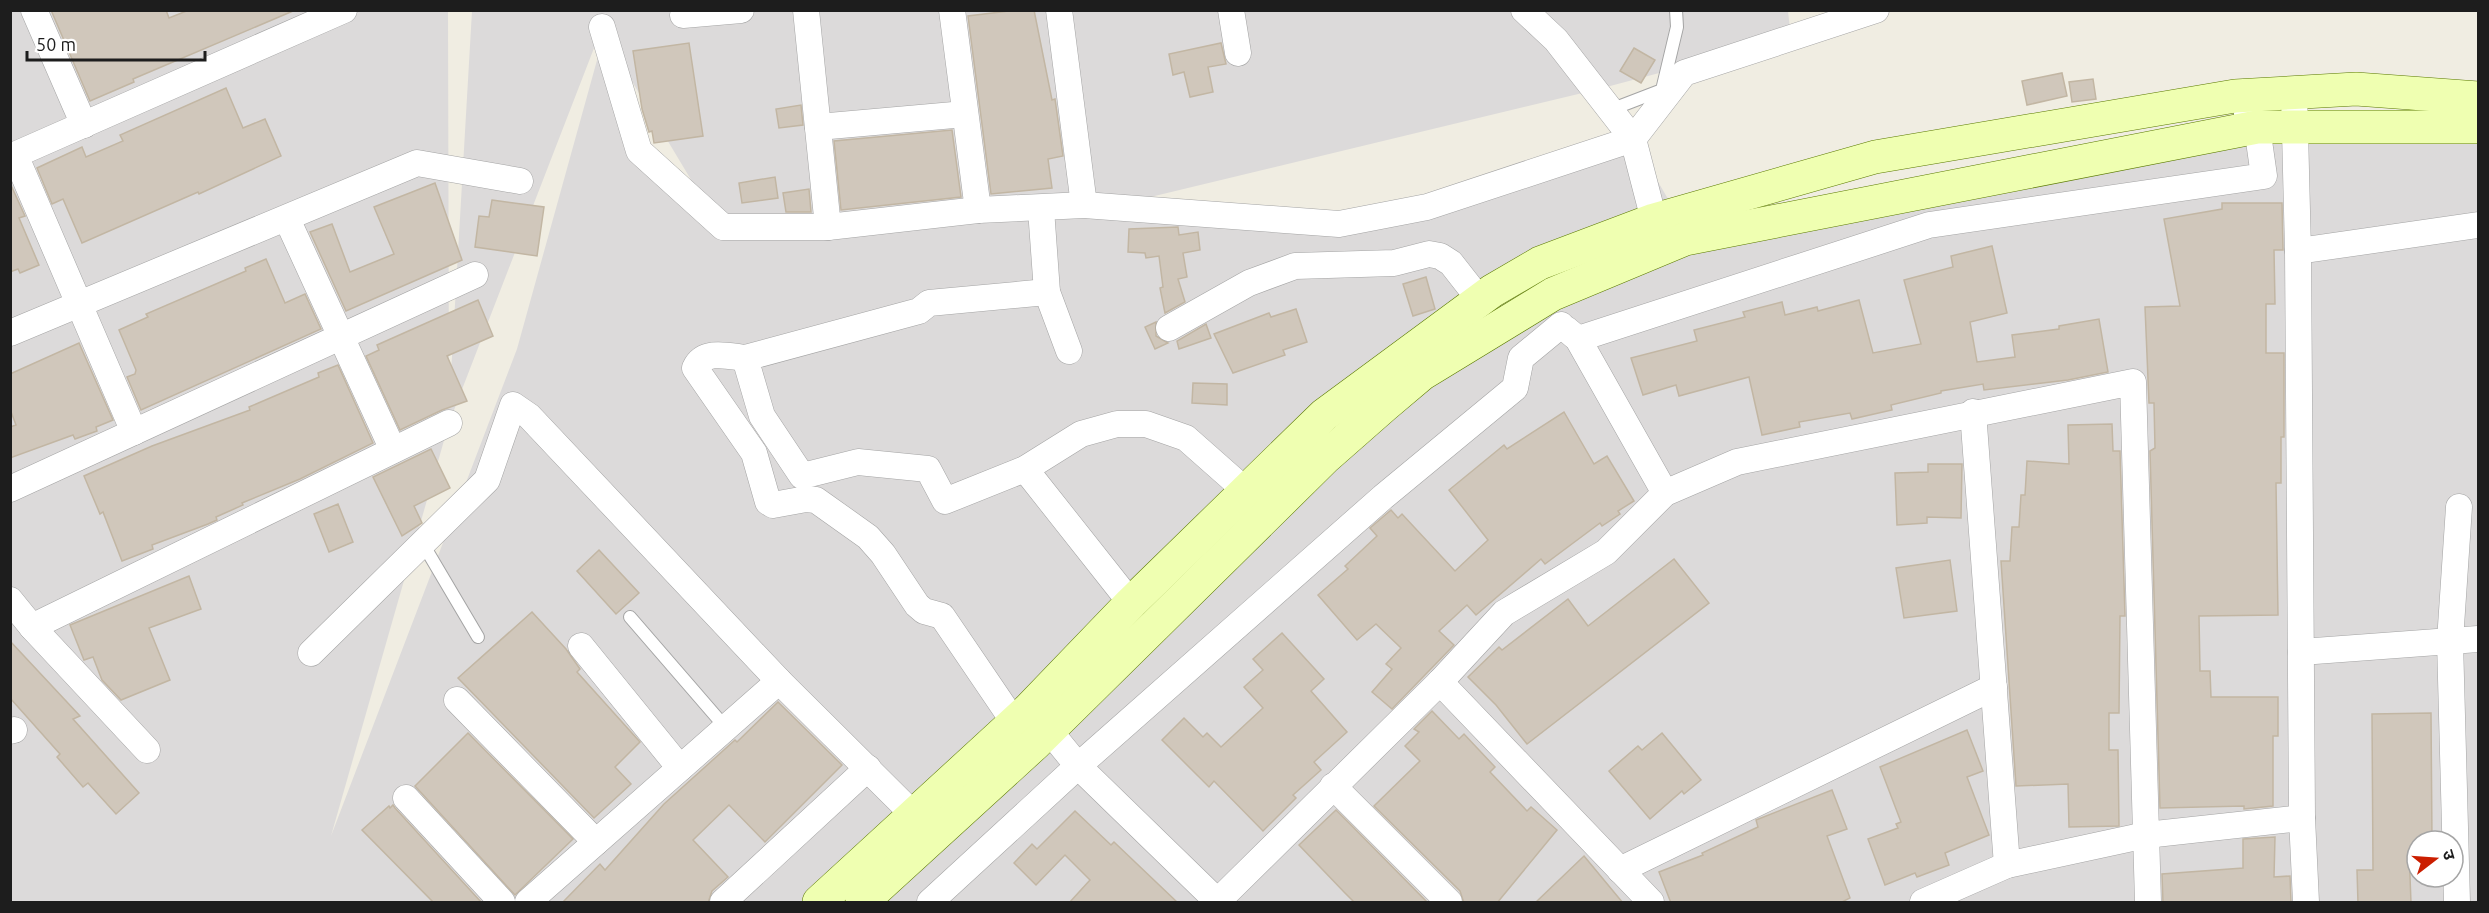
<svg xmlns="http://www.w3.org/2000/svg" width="2489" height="913" font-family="Ubuntu,'Noto Sans Devanagari',sans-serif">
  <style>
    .residential { fill: #dcdada; fill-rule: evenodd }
    .building { fill: #d0c7bb; stroke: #c2b6a3; stroke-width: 1.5 }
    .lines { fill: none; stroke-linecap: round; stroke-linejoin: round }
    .service-casing { stroke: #a4a4a4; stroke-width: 14 }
    .minor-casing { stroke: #a4a4a4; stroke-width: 27 }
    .secondary-casing { stroke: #5a7900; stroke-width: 34 }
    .service { stroke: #fff; stroke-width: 12 }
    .minor { stroke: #fff; stroke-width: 26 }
    .secondary { stroke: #efffb1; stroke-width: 33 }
  </style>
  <rect width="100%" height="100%" fill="#f0ede2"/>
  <!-- residential -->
  <path class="residential" d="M10,11H448L449,408L472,11H1788L1791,38L1595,90L1113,206L1339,224L1633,139L1685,228L2295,130L2478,117V902H11ZM601,30L604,35L517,349L331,836L449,423ZM612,48L705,203L639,151ZM2417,841H2453V877H2417Z"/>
  <!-- building -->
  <g class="building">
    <polygon points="51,10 166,10 169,18 189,10 293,11 133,79 134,82 90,101"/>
    <polygon points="1017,10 1034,10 1052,100 1055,99 1063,156 1048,159 1052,188 991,194 968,16"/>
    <polygon points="689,43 703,136 654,143 652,131 649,132 642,109 633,51"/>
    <polygon points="1221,43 1226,64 1208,67 1213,92 1190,97 1184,72 1173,75 1169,54"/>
    <polygon points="1634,48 1655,60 1641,83 1620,71"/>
    <polygon points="2062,73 2067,96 2027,105 2022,81"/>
    <polygon points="2093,79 2096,99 2072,102 2069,82"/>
    <polygon points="226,88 243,128 265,119 281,156 199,194 198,192 82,243 63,199 52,204 37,168 82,147 86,157 123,141 120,135"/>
    <polygon points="801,105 803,125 779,128 776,109"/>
    <polygon points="952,130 961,197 841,210 834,141"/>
    <polygon points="775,177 778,198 742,203 739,183"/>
    <polygon points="10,183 25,216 19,218 39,265 20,273 18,269 10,272"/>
    <polygon points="435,183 462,260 346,311 310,232 332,224 350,272 394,254 374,207"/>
    <polygon points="809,189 811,212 786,212 783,193"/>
    <polygon points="492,200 544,207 537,256 475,247 479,216 489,217"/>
    <polygon points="2222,203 2282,203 2283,250 2274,250 2275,304 2266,304 2266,353 2284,353 2284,437 2281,437 2281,483 2276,483 2278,615 2199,616 2200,671 2210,671 2211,697 2278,697 2278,736 2273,736 2273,806 2244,809 2244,806 2160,808 2150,451 2155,448 2154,403 2149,403 2145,307 2180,306 2164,219 2222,209"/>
    <polygon points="1178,227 1179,235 1198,232 1200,250 1183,253 1187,277 1178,279 1185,302 1165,313 1160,288 1163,287 1159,256 1146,258 1145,253 1128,252 1129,229"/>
    <polygon points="1992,246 2007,313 1970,322 1977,362 2015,357 2012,335 2059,329 2059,326 2099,319 2108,372 2068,380 1984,390 1983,384 1941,391 1941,393 1891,405 1892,410 1852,419 1850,413 1799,422 1800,427 1762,435 1749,377 1679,396 1676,385 1643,395 1631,358 1697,341 1694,330 1745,317 1743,312 1782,302 1785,315 1817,307 1818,311 1859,300 1873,353 1921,344 1904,280 1953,267 1951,256"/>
    <polygon points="266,259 285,303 305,294 321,329 141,410 127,377 135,374 136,370 119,330 148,317 146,314 246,271 245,268"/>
    <polygon points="1426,277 1435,309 1413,316 1403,284"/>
    <polygon points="478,300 493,336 447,356 467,401 442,410 400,430 366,356 379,350 377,345"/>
    <polygon points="1296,309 1307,342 1283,350 1285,355 1233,373 1214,334 1269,313 1271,317"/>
    <polygon points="1156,322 1156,336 1168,343 1155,349 1145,327"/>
    <polygon points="1206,324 1211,338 1179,349 1177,341"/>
    <polygon points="79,343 113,420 96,427 97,431 75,439 73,435 10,458 10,427 16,425 10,409 10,374"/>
    <polygon points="338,365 373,443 300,479 242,503 243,505 216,517 217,520 208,524 152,545 153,549 122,561 103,512 100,514 84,476 152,446 250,410 249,407 319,377 318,373"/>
    <polygon points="1193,383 1227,384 1227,405 1192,403"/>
    <polygon points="1564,412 1594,464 1607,456 1634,501 1618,511 1620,514 1602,526 1600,523 1545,564 1541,559 1476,615 1467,605 1439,631 1454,645 1392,709 1372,692 1392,669 1386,664 1401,648 1376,624 1357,640 1318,595 1348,569 1345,566 1377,536 1370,528 1391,510 1398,518 1402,514 1455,571 1488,540 1449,490 1504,445 1507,449"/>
    <polygon points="2112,424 2113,451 2120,451 2125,616 2120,616 2119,713 2109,713 2109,750 2118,750 2119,826 2069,827 2068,784 2016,786 2001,561 2010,561 2012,527 2019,527 2021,495 2025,495 2027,461 2069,464 2068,425"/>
    <polygon points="431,449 450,488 414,506 422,523 402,536 373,477"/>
    <polygon points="1928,464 1962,464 1961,518 1927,517 1927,523 1897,525 1895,473 1928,472"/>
    <polygon points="338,504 353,542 329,552 314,514"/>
    <polygon points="599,550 639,593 616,614 577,571"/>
    <polygon points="1674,559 1709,603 1527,744 1496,705 1468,677 1499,647 1502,650 1568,599 1588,626"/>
    <polygon points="1950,560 1957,611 1904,618 1896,568"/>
    <polygon points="189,576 201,609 149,628 170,680 121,700 102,680 93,657 84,660 70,625"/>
    <polygon points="532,612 566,649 580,669 577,672 640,742 615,767 631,784 594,818 458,678"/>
    <polygon points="1282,633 1324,679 1311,691 1347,732 1314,762 1321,770 1293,795 1296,798 1263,831 1214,781 1209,787 1162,740 1184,718 1203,737 1207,733 1221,747 1263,708 1244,687 1263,670 1253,659"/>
    <polygon points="10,641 80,716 73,719 139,793 116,814 88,783 83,787 57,757 60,754 10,698"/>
    <polygon points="778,702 842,765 765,842 729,805 693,840 728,877 712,891 708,903 562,903 600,864 605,870 664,804 735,740 737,742"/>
    <polygon points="1432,711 1459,739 1464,734 1495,767 1490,772 1527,811 1531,807 1557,830 1497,903 1464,903 1460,891 1374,806 1420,761 1405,746 1419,732 1414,729"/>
    <polygon points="2431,713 2432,841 2417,841 2417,850 2409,850 2411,903 2358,903 2357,870 2373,870 2372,714"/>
    <polygon points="1967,730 1983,771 1967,777 1989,835 1945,853 1949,865 1917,877 1915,873 1885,885 1868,839 1898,828 1896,824 1901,822 1880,767"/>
    <polygon points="468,733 573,839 515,895 415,786"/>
    <polygon points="1662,733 1701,780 1684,794 1682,791 1650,819 1609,771 1638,746 1642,750"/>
    <polygon points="1832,790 1847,829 1827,836 1850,898 1840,903 1671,903 1659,872 1703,855 1702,853 1758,827 1756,820"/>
    <polygon points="393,805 395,808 482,903 434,903 362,830 389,806 390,808"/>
    <polygon points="1336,810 1353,827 1428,903 1355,903 1344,892 1299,845"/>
    <polygon points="1075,811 1111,845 1114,842 1178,903 1069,903 1090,880 1065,855 1036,885 1014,863 1032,844 1037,849"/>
    <polygon points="2275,837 2274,877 2290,876 2291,903 2163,903 2162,874 2243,868 2243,839"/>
    <polygon points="1584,856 1623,903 1535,903"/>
  </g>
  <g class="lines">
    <defs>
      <g id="service">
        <polyline points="1610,110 1662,90 1677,27 1676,10"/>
        <polyline points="423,544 478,637"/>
        <polyline points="630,617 726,728"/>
      </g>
      <g id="minor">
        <polyline points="34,10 84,125"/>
        <polyline points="806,10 828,227"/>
        <polyline points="952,10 978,210"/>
        <polyline points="1059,10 1084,205"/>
        <polyline points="1231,10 1238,53"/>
        <polyline points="1524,10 1556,40 1633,139 1654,220"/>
        <polyline points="683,15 741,10"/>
        <polyline points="602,27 639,151 723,227 828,227 978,210 1084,205 1339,224 1427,207 1633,139 1684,73 1876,10"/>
        <polyline points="2294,91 2298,251 2302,818 2306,902"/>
        <polyline points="818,127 965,114"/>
        <polyline points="15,155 134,432"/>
        <polyline points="10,157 344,10"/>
        <polyline points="1041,209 1047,292 1069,351"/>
        <polyline points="287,219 393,450"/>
        <polyline points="2298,251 2478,225"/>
        <polyline points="1047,292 929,303 919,311 745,358 762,416 802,476 858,462 928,469 945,501 1025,469 1081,434 1117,424 1146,424 1186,438 1246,491"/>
        <polyline points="1169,328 1249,283 1295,266 1394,263 1429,254 1440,256 1451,263 1480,300"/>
        <polyline points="1566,329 1578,339 1665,493"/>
        <polyline points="10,333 417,163 520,181"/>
        <polyline points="1578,339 1929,225 2264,176 2257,127 2247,114"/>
        <path d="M745,358C728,356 704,349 695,368L754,453L768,502L773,505L806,499L816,500L868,537L883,554L917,605L924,611L942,616L1014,722"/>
        <polyline points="1973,412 2007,865"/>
        <polyline points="1025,469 1131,603"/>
        <polyline points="10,489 475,275"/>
        <polyline points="10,600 32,627 147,750"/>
        <polyline points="32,627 449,423"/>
        <polyline points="581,646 680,768"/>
        <polyline points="2301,652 2478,639"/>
        <polyline points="311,653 487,480 513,405 529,416 779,681 914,815"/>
        <polyline points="1440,682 1651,902"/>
        <polyline points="457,700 596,842"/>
        <polyline points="1038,717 1078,766 1218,902"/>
        <polyline points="10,731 14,730"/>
        <polyline points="1333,786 1449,902"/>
        <polyline points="406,798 502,902"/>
        <polyline points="1620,870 1994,687"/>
        <polyline points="528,902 779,681"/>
        <polyline points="723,902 868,768"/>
        <polyline points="930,902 1078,766 1383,497 1515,388 1521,358 1561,325"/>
        <polyline points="1217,902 1440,682 1504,613 1606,552 1665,493 1737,462 2133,382 2148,902"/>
        <polyline points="1923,902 2007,865 2146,835 2302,818"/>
        <polyline points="2457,902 2450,641 2459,507"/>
      </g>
      <g id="secondary">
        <polyline points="819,902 1027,711 1131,603 1324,415 1492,291 1540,263 1654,220 1875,157 2235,96 2356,89 2478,98"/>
        <polyline points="862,902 1036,743 1326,457 1384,406 1422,374 1553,294 1685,239 2257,127 2478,127"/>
      </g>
    </defs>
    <!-- service casing -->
    <use href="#service" class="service-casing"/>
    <!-- minor casing -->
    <use href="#minor" class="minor-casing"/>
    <!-- secondary casing -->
    <use href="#secondary" class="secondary-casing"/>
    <!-- service -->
    <use href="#service" class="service"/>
    <!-- minor -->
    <use href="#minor" class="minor"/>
    <!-- secondary -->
    <use href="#secondary" class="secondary"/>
  </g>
  <!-- border -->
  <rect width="2489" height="913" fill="none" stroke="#1d1d1d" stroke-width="24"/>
  <!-- north arrow -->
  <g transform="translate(2435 859) rotate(73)"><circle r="28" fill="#ffffff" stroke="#a5a5a5" stroke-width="1.5"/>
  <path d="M0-4.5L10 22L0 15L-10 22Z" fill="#cb1e00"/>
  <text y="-9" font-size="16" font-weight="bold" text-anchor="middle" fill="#1d1d1d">उ</text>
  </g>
  <!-- scale -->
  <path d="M27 51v9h178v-9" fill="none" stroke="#1d1d1d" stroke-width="3"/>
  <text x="36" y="51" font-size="18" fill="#1d1d1d" stroke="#ffffff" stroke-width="4.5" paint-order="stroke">50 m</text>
</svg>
